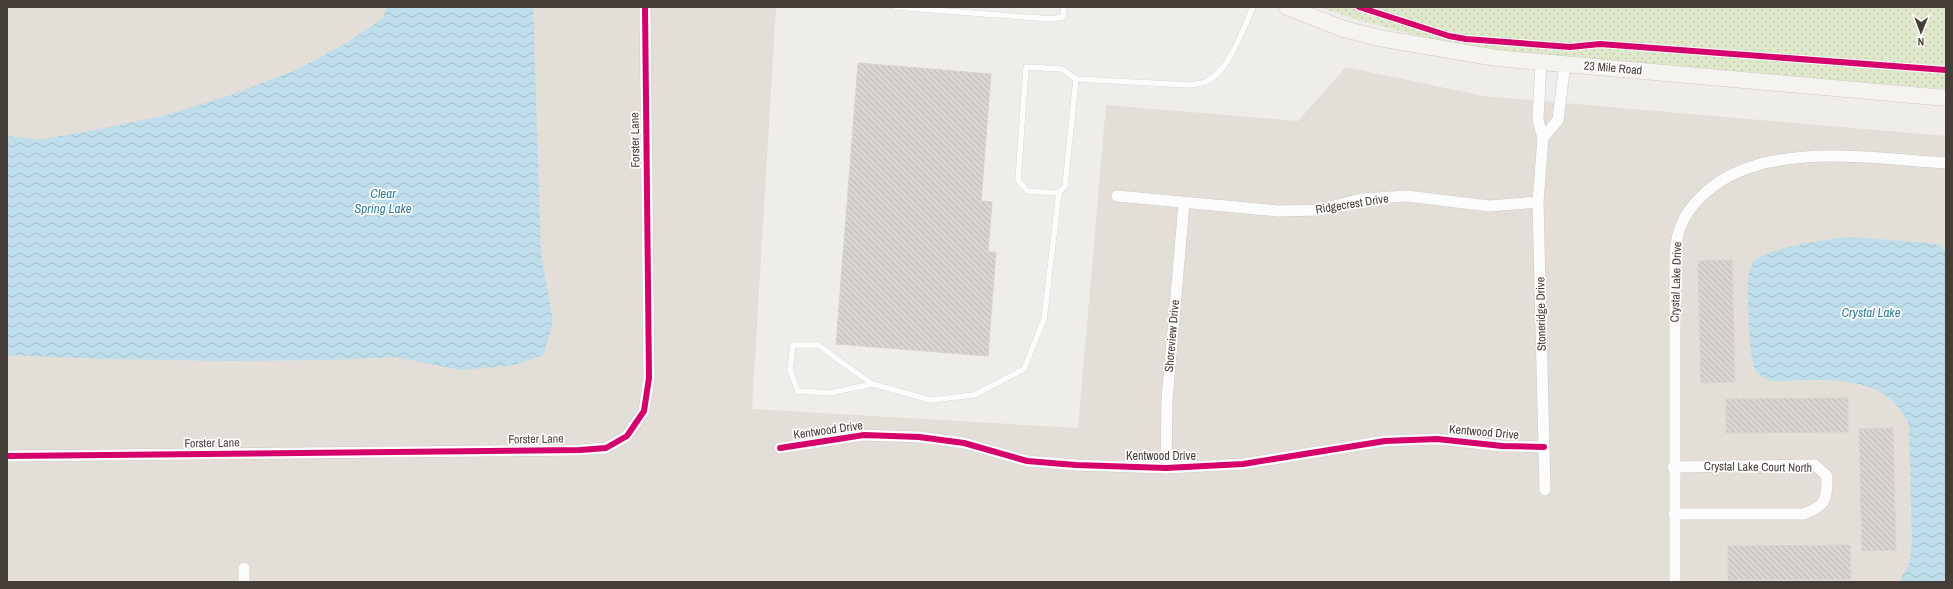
<svg xmlns="http://www.w3.org/2000/svg" width="1953" height="589" font-family="'Archivo Narrow',sans-serif">
  <style>
    .residential { fill: #e3ded8 }
    .park { fill: url(#park-dots) }
    .water { fill: url(#water-waves) }
    .building { fill: url(#building-back-hatch); stroke: #d7d4d0 }
    .lines { fill: none; stroke-linecap: round; stroke-linejoin: round }
    .service-casing { stroke: #ccc9c6; stroke-width: 6 }
    .minor-casing { stroke: #ccc9c6; stroke-width: 12 }
    .secondary-casing { stroke: #cec9c1; stroke-width: 17 }
    .service { stroke: #fdfcfc; stroke-width: 5.5 }
    .minor { stroke: #fdfcfc; stroke-width: 11 }
    .secondary { stroke: #f5f3ef; stroke-width: 16 }
    .cycleway-casing { stroke: #fff; stroke-width: 8 }
    .cycleway { stroke: #d6006c; stroke-width: 6 }
    .labels { text-anchor: middle; dominant-baseline: central; stroke-width: 3.5; stroke-linejoin: round; paint-order: stroke }
    .street-label { font-size: 12px; fill: #453d37; stroke: #fff }
    .water-label { font-size: 13px; font-style: italic; fill: #347b99; stroke: #fff }
  </style>
  <defs>
    <pattern id="park-dots" width="8" height="8" patternUnits="userSpaceOnUse"><rect width="8" height="8" fill="#e0e8cc"/><path d="M2 2h.1M6 6h.1" fill="none" stroke="#c2c8b0" stroke-width="1.8" stroke-linecap="round"/></pattern>
    <pattern id="water-waves" width="16" height="10" patternUnits="userSpaceOnUse"><rect width="16" height="10" fill="#bddeea"/><path d="M0 5q4-4 8 0t8 0" fill="none" stroke="#a4bfc9"/></pattern>
    <pattern id="building-back-hatch" width="6" height="6" patternUnits="userSpaceOnUse"><rect width="6" height="6" fill="#d7d4d1"/><path d="M-1 5l2 2M0 0l6 6M5-1l2 2" fill="none" stroke="#bab7b4"/></pattern>
  </defs>
  <rect width="100%" height="100%" fill="#efedea"/>
  <!-- residential -->
  <polygon class="residential" points="7,7 776,7 752,409 1078,428 1106,105 1298,121 1346,67 1483,96 1946,136 1946,582 7,582"/>
  <!-- park -->
  <path class="park" d="M1319,7H1946V89L1497,52C1436,41 1378,27 1319,7Z"/>
  <!-- water -->
  <g class="water">
    <polygon points="387,7 533,7 541,253 553,322 543,355 514,365 461,370 395,357 332,360 225,361 104,359 7,355 7,136 38,140 90,131 163,116 231,95 296,70 348,42 383,18"/>
    <path d="M1848,237L1919,242L1941,245L1946,252V582H1899L1909,564L1912,543L1909,425C1886,370 1821,381 1772,381C1766,378 1758,376 1755,369C1749,359 1747,291 1748,278C1749,273 1751,264 1754,261C1768,247 1827,240 1848,237Z"/>
  </g>
  <!-- building -->
  <g class="building">
    <polygon points="858,63 991,74 981,201 992,202 988,252 996,252 988,356 836,344"/>
    <polygon points="1732,260 1735,382 1701,383 1698,261"/>
    <polygon points="1848,398 1848,432 1726,433 1726,399"/>
    <polygon points="1893,428 1896,550 1862,551 1859,429"/>
    <polygon points="1850,545 1851,579 1728,580 1728,546"/>
  </g>
  <g class="lines">
    <defs>
      <g id="service">
        <polyline points="895,7 1051,19 1063,17 1064,7"/>
        <path d="M1076,79L1065,186L1059,193L1027,191L1018,180L1026,67L1062,69L1076,79L1189,85C1194,84 1200,84 1205,82C1228,74 1243,29 1253,7"/>
        <polyline points="872,384 830,393 798,391 790,370 793,345 818,345 872,384 931,400 974,395 1024,369 1044,319 1059,193"/>
      </g>
      <g id="minor">
        <polyline points="1541,61 1538,120 1543,138 1538,202 1545,490"/>
        <polyline points="1543,138 1558,120 1565,63"/>
        <polyline points="1117,196 1279,211 1319,210 1361,199 1407,196 1489,206 1538,202"/>
        <polyline points="780,448 864,435 919,437 964,443 1027,461 1076,465 1166,468 1243,464 1385,441 1437,439 1502,446 1544,447"/>
        <polyline points="7,456 580,450 606,448 627,436 644,411 649,378 645,7"/>
        <path d="M1673,467L1815,465L1827,476C1827,500 1826,506 1803,514H1674"/>
        <polyline points="1166,468 1167,400 1184,203"/>
        <polyline points="244,582 244,568"/>
        <path d="M1675,582V253C1677,227 1686,210 1705,193C1764,139 1872,159 1946,163"/>
      </g>
      <polyline id="secondary" points="1287,7 1344,29 1379,38 1496,58 1946,98"/>
    </defs>
    <!-- service casing -->
    <use href="#service" class="service-casing"/>
    <!-- minor casing -->
    <use href="#minor" class="minor-casing"/>
    <!-- secondary casing -->
    <use href="#secondary" class="secondary-casing"/>
    <!-- service -->
    <use href="#service" class="service"/>
    <!-- minor -->
    <use href="#minor" class="minor"/>
    <!-- secondary -->
    <use href="#secondary" class="secondary"/>
    <defs>
      <g id="cycleway">
        <polyline points="1359,7 1449,36 1466,39 1570,47 1600,44 1946,70"/>
        <polyline points="780,448 864,435 919,437 964,443 1027,461 1076,465 1166,468 1243,464 1385,441 1437,439 1502,446 1544,447"/>
        <polyline points="7,456 580,450 606,448 627,436 644,411 649,378 645,7"/>
      </g>
    </defs>
    <!-- cycleway casing -->
    <use href="#cycleway" class="cycleway-casing"/>
    <!-- cycleway -->
    <use href="#cycleway" class="cycleway"/>
  </g>
  <g class="labels">
    <!-- street labels -->
    <g class="street-label">
      <text transform="translate(1613 68) rotate(5)">23 Mile Road</text>
      <text transform="translate(635 140) rotate(-91)">Forster Lane</text>
      <text transform="translate(1352 204) rotate(-9)">Ridgecrest Drive</text>
      <text transform="translate(1676 282) rotate(-88)">Crystal Lake Drive</text>
      <text transform="translate(1541 314) rotate(-91)">Stoneridge Drive</text>
      <text transform="translate(1172 336) rotate(-85)">Shoreview Drive</text>
      <text transform="translate(828 430) rotate(-8)">Kentwood Drive</text>
      <text transform="translate(1484 432) rotate(5)">Kentwood Drive</text>
      <text transform="translate(536 439) rotate(-1)">Forster Lane</text>
      <text transform="translate(212 443) rotate(-1)">Forster Lane</text>
      <text x="1161" y="456">Kentwood Drive</text>
      <text transform="translate(1758 467) rotate(1)">Crystal Lake Court North</text>
    </g>
    <!-- water labels -->
    <g class="water-label">
      <text x="383" y="193">Clear<tspan x="383" dy="15">Spring Lake</tspan></text>
      <text x="1871" y="312">Crystal Lake</text>
    </g>
  </g>
  <!-- border -->
  <rect width="1953" height="589" fill="none" stroke="#453d37" stroke-width="16"/>
  <!-- north arrow -->
  <g transform="translate(1921 32) rotate(181)" stroke="#ffffff" stroke-width="3" paint-order="stroke">
  <path d="M0-3L7 15L0 10L-7 15Z" fill="#453d37"/>
  <text y="-6" font-size="11" font-weight="bold" text-anchor="middle" fill="#453d37">N</text>
  </g>
</svg>
